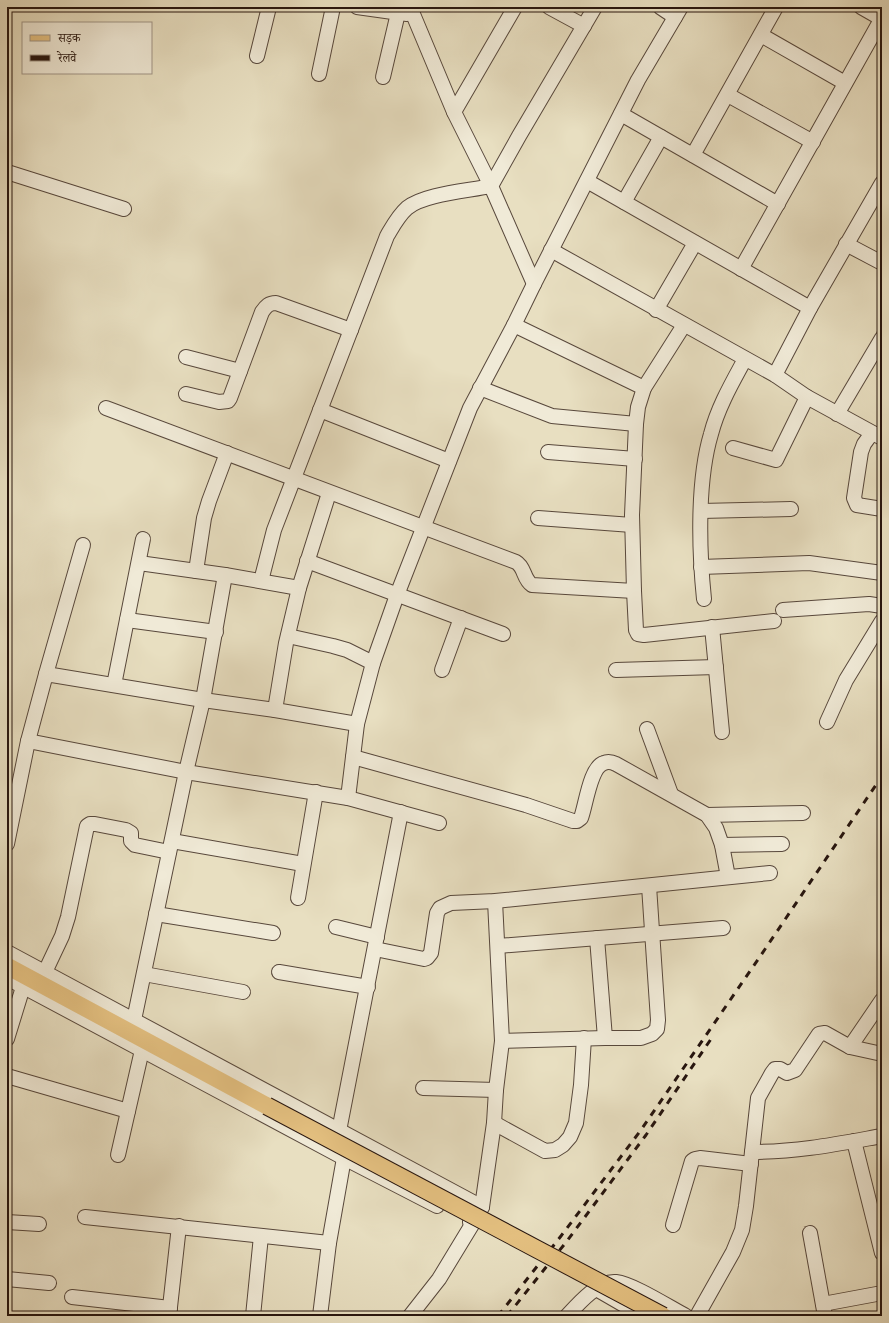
<svg xmlns="http://www.w3.org/2000/svg" width="889" height="1323" font-family="'IM FELL French Canon','Noto Serif Devanagari',serif">
  <style>
    .lines { fill: none; stroke-linecap: round; stroke-linejoin: round }
    .minor-casing { stroke: #58483c; stroke-width: 16 }
    .major-casing { stroke: #28160f; stroke-width: 19 }
    .minor { stroke: #f0ead7; stroke-width: 14 }
    .major { stroke: #e4c080; stroke-width: 17 }
    .rail { stroke: #28160f; stroke-width: 3; stroke-dasharray: 7 7; stroke-linecap: butt }
    .major-bridge-casing { stroke: #28160f; stroke-width: 19; stroke-linecap: butt }
    .major-bridge { stroke: #e4c080; stroke-width: 17 }
  </style>
  <rect width="100%" height="100%" fill="#e8dfc1"/>
  <filter id="stains"><feTurbulence type="fractalNoise" baseFrequency=".005" numOctaves="4"/><feColorMatrix values="0 0 0 0 .2 0 0 0 0 .09 0 0 0 0 .02 0 0 0 .5 -.17"/></filter>
  <radialGradient id="worn" r=".72"><stop offset=".6" stop-color="#630" stop-opacity="0"/><stop offset="1" stop-color="#630" stop-opacity=".3"/></radialGradient>
  <g class="lines">
    <defs>
      <g id="minor">
        <polyline points="357,7 407,14"/>
        <polyline points="410,7 454,112 491,186 534,284"/>
        <polyline points="549,7 584,26"/>
        <polyline points="660,7 675,17"/>
        <polyline points="861,7 882,19"/>
        <polyline points="761,35 845,83"/>
        <polyline points="257,56 269,7"/>
        <polyline points="319,74 333,7"/>
        <polyline points="383,77 398,13"/>
        <polyline points="728,95 813,142"/>
        <polyline points="454,112 515,7"/>
        <polyline points="621,114 778,204"/>
        <polyline points="693,155 776,7"/>
        <polyline points="7,172 124,209"/>
        <polyline points="587,181 810,308"/>
        <polyline points="624,202 661,137"/>
        <polyline points="846,244 882,263"/>
        <polyline points="551,250 775,375 807,397 882,438"/>
        <polyline points="741,269 882,18"/>
        <polyline points="656,310 695,243"/>
        <polyline points="514,325 644,388"/>
        <polyline points="684,325 644,388 638,407 636,424 632,515 634,591 636,630 638,634 644,635 774,621"/>
        <polyline points="186,357 240,371"/>
        <polyline points="775,375 810,308 882,183"/>
        <polyline points="480,388 552,416 636,424"/>
        <path d="M186,394L219,402L228,401L230,398L262,312C266,306 269,303 276,303L351,330"/>
        <path d="M106,408L516,562C525,567 523,579 532,585L634,591"/>
        <polyline points="320,410 449,461"/>
        <polyline points="837,414 882,338"/>
        <polyline points="872,433 864,444 861,452 854,498 857,505 882,509"/>
        <polyline points="733,448 776,460 807,397"/>
        <polyline points="548,452 635,459"/>
        <polyline points="701,511 791,509"/>
        <polyline points="538,518 632,525"/>
        <polyline points="307,561 503,634"/>
        <polyline points="139,563 225,575 299,588"/>
        <polyline points="701,567 809,563 882,573"/>
        <polyline points="196,571 204,518 209,501 227,453"/>
        <path d="M261,581L274,530L387,236C393,226 398,216 407,208C424,194 468,191 491,186L519,136L595,7"/>
        <path d="M704,599C699,550 697,481 711,434C718,407 732,383 745,359"/>
        <polyline points="783,610 869,604 882,606"/>
        <polyline points="127,620 216,632"/>
        <polyline points="712,627 722,732"/>
        <polyline points="288,636 333,646 347,650 373,663"/>
        <polyline points="442,670 461,618"/>
        <polyline points="616,670 716,667"/>
        <polyline points="46,674 83,545"/>
        <polyline points="114,685 143,539"/>
        <polyline points="275,710 286,643 299,588 329,493"/>
        <polyline points="827,722 846,680 882,621"/>
        <polyline points="647,729 671,794"/>
        <polyline points="28,741 186,772 348,798 439,823"/>
        <path d="M353,757L526,805L573,821H577L581,818C586,805 590,767 604,763C608,761 612,762 616,764L707,815L716,828L722,845L728,877"/>
        <polyline points="348,798 357,724 373,663 397,595 470,408 514,325 534,284 638,80 681,7"/>
        <polyline points="707,815 803,813"/>
        <polyline points="172,841 303,864"/>
        <polyline points="7,844 28,741 46,674 203,700 275,710 357,724"/>
        <polyline points="722,845 782,844"/>
        <polyline points="298,898 316,792"/>
        <polyline points="156,914 273,933"/>
        <polyline points="336,927 377,937"/>
        <polyline points="597,938 605,1038"/>
        <polyline points="498,946 723,928"/>
        <polyline points="375,949 424,959 427,958 431,953 437,913 440,908 451,903 495,901 770,873"/>
        <polyline points="7,952 482,1207"/>
        <polyline points="45,972 62,936 68,917 87,826 90,824 95,824 126,830 131,833 131,841 135,845 169,852"/>
        <polyline points="279,972 368,987"/>
        <polyline points="144,974 243,992"/>
        <polyline points="7,978 344,1158 437,1206"/>
        <polyline points="134,1020 186,772 203,700 225,575"/>
        <polyline points="7,1039 23,987"/>
        <polyline points="502,1041 605,1038 641,1038 652,1034 657,1029 658,1020 649,886"/>
        <polyline points="850,1047 882,1000"/>
        <polyline points="7,1076 128,1111"/>
        <polyline points="423,1088 496,1090"/>
        <polyline points="494,1123 545,1151 555,1150 563,1145 570,1137 576,1123 581,1085 584,1038"/>
        <polyline points="334,1138 339,1131 401,812"/>
        <polyline points="854,1141 882,1253"/>
        <path d="M752,1152C798,1152 837,1144 882,1136"/>
        <polyline points="118,1155 142,1050"/>
        <polyline points="85,1217 329,1243"/>
        <polyline points="7,1222 39,1224"/>
        <polyline points="470,1222 473,1223 482,1207 494,1123 496,1090 502,1041 495,901"/>
        <polyline points="673,1225 692,1161 695,1159 700,1158 751,1164"/>
        <polyline points="810,1233 825,1316"/>
        <polyline points="7,1279 49,1283"/>
        <polyline points="598,1290 643,1316"/>
        <polyline points="72,1297 170,1308"/>
        <polyline points="823,1304 882,1293"/>
        <polyline points="169,1316 179,1226"/>
        <polyline points="253,1316 261,1236"/>
        <polyline points="320,1316 329,1243 344,1158"/>
        <polyline points="410,1316 439,1279 473,1223"/>
        <path d="M567,1316C578,1304 599,1280 616,1282C633,1284 669,1307 686,1316"/>
        <polyline points="697,1316 733,1252 742,1230 746,1206 758,1098 772,1073 775,1069 780,1069 787,1073 795,1070 819,1034 825,1033 850,1047 882,1054"/>
      </g>
      <polyline id="major" points="7,966 267,1106"/>
    </defs>
    <!-- minor casing -->
    <use href="#minor" class="minor-casing"/>
    <!-- major casing -->
    <use href="#major" class="major-casing"/>
    <!-- minor -->
    <use href="#minor" class="minor"/>
    <!-- major -->
    <use href="#major" class="major"/>
    <!-- rail -->
    <g class="rail">
      <polyline points="498,1316 561,1236 641,1130 759,958 882,776"/>
      <polyline points="507,1316 567,1241 646,1135 711,1039"/>
    </g>
    <defs>
      <polyline id="major-bridge" points="267,1106 663,1316"/>
    </defs>
    <!-- major-bridge casing -->
    <use href="#major-bridge" class="major-bridge-casing"/>
    <!-- major-bridge -->
    <use href="#major-bridge" class="major-bridge"/>
  </g>
  <!-- margin -->
  <rect width="889" height="1323" fill="none" stroke="#e8dfc1" stroke-width="24"/>
  <rect x="8" y="8" width="873" height="1307" fill="none" stroke="#28160f" stroke-width="2"/>
  <rect x="12" y="12" width="865" height="1299" fill="none" stroke="#28160f"/>
  <!-- legend -->
  <rect x="22" y="22" width="130" height="52" fill="#f0ead7" stroke="#a09587"/>
  <rect x="30" y="35" width="20" height="6" fill="#e4c080" stroke="#a09587"/>
  <text x="58" y="42" font-size="12" fill="#28160f">सड़क</text>
  <rect x="30" y="55" width="20" height="6" fill="#28160f" stroke="#a09587"/>
  <text x="58" y="62" font-size="12" fill="#28160f">रेलवे</text>
  <rect width="100%" height="100%" filter="url(#stains)"/>
  <rect width="100%" height="100%" fill="url(#worn)"/>
</svg>
